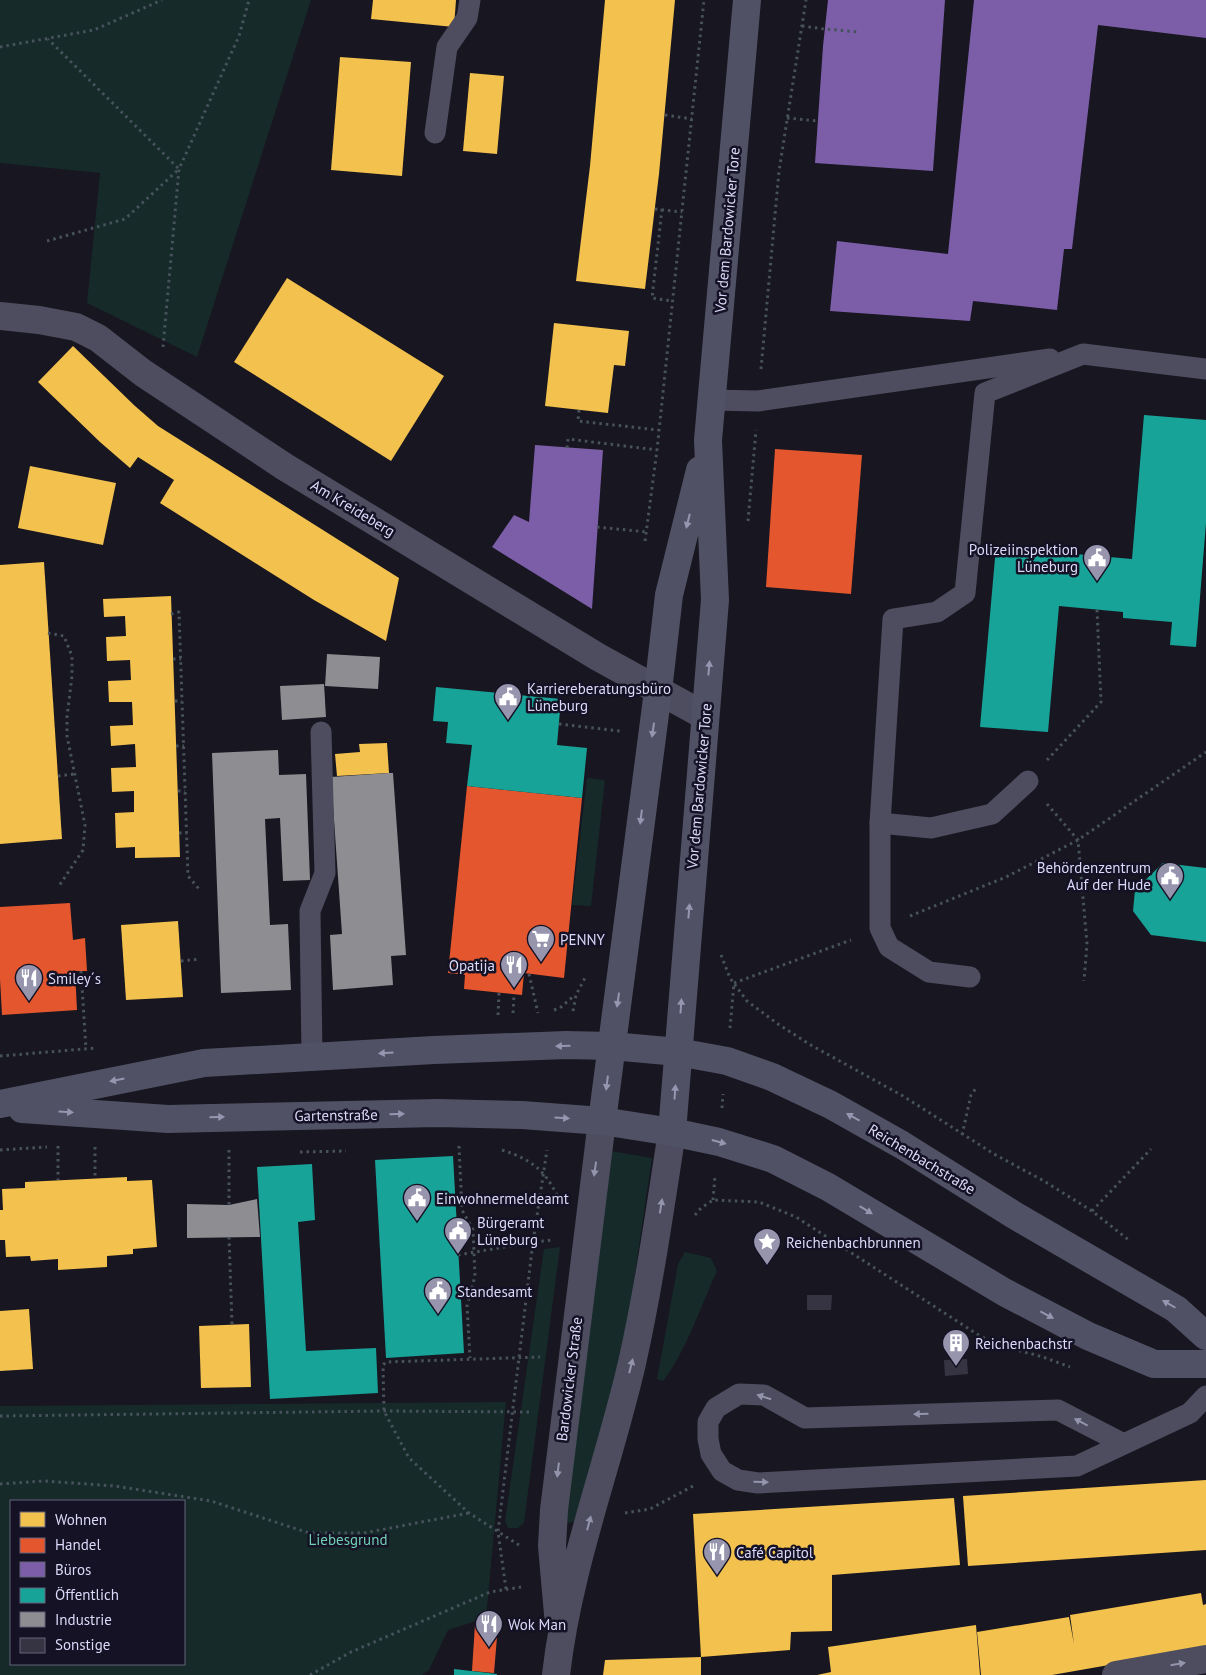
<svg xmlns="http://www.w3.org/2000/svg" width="1206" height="1675" font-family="'PT Sans',sans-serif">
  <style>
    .green { fill: #162a2a; fill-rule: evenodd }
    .homes { fill: #f2c14e }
    .shops { fill: #e4572e }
    .offices { fill: #7b5ea7 }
    .public { fill: #17a398 }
    .industry { fill: #8d8d92 }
    .building { fill: #363442 }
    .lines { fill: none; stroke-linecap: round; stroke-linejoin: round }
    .path { stroke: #47525c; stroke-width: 3; stroke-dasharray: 2.5 4; stroke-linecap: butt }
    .lane { stroke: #4d4d5f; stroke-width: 21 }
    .street { stroke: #4d4d5f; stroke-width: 28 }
    .secondary { stroke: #505165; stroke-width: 28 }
    .oneway { fill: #9696b0 }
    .oneway2 { fill: #9494ac }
    .labels { text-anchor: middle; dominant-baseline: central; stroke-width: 5; stroke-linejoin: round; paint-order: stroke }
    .street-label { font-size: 15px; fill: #dcdafa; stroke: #141224 }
    .poi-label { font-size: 15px; fill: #dcdafa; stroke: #141224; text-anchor: start }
    .park-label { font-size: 15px; fill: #70d0b3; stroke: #141224 }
  </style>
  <rect width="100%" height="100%" fill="#181620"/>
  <!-- green -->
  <g class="green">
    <polygon points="0,0 311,0 197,357 87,303 100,173 0,163"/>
    <polygon points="587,778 605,780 591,906 572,905"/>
    <polygon points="611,1151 652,1158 624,1349 576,1521 569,1523 563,1521"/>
    <polygon points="560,1247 524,1523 518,1528 508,1528 505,1521 544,1249"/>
    <path d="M685,1252L711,1258L717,1271C702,1303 685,1354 663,1381L657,1379L678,1264Z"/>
    <path d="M506,1402L486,1618L448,1630L429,1670L422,1675H0V1406ZM11,1501H184V1664H11Z"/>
  </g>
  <!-- homes -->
  <g class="homes">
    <polygon points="373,0 456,0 454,27 371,19"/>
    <polygon points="605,0 675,0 659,174 645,289 576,281 590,166"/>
    <polygon points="340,57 411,62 402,176 331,170"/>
    <polygon points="470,73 504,76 497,154 463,151"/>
    <polygon points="287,278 444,376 391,461 234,362"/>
    <polygon points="554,323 629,331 625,366 614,365 608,413 545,406"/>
    <polygon points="73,346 135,406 158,426 399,578 386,641 314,600 160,503 174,480 138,457 130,468 100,442 38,382"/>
    <polygon points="30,466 116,483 103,545 18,528"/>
    <polygon points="44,562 62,839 0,844 0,565"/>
    <polygon points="171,596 180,857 135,858 135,847 116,848 115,813 134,812 134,791 112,792 111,768 136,767 135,744 111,746 110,726 133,725 132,702 109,702 108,681 131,680 130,660 107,661 106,637 126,636 125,616 104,617 103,599"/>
    <polygon points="387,743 389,773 337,776 335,754 360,752 359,744"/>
    <polygon points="178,921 183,997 126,1000 121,925"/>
    <polygon points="127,1177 127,1181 152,1180 157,1247 133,1249 133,1254 107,1256 107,1267 58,1270 58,1259 31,1261 30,1256 6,1257 5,1240 0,1240 0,1210 3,1210 2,1189 25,1188 25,1182"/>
    <polygon points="29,1309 33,1369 0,1371 0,1311"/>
    <polygon points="249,1324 251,1387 201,1388 199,1326"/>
    <polygon points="1206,1480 1206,1550 968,1566 963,1496"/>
    <polygon points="954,1498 960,1565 832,1575 832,1631 791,1632 790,1650 701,1657 701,1675 603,1675 605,1660 701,1657 693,1514"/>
    <polygon points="1201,1593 1203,1605 1206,1604 1206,1648 1052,1675 981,1675 977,1632 1069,1617 1074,1644 1070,1615"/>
    <polygon points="976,1625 980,1675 817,1675 831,1672 828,1647"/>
  </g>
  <!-- shops -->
  <g class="shops">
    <polygon points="775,449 862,455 851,594 766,587"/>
    <polygon points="467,786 582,798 564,978 524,973 522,995 464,989 465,975 448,973"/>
    <polygon points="70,903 73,940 85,938 87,971 75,971 77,1010 2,1015 0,979 0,907"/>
    <polygon points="475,1624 498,1625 494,1673 472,1671"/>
  </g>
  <!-- offices -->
  <g class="offices">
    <polygon points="828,0 945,0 933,171 815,163 823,46"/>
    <polygon points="974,0 1206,0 1206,38 1098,25 1072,249 1064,249 1057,310 973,301 970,321 830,311 837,241 948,254"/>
    <polygon points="535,445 603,450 592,609 492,547 514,515 529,522"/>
  </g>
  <!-- public -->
  <g class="public">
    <polygon points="1144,415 1206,420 1206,523 1196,647 1170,645 1172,622 1123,618 1123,612 1059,606 1048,732 980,727 996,547 1132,559"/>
    <polygon points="436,687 561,699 557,745 587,748 582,798 467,786 472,745 446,743 448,722 433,721"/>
    <polygon points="1163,863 1206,868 1206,942 1151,935 1133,911 1135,890"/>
    <polygon points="453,1156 464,1353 386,1358 375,1160"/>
    <polygon points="312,1164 315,1220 298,1222 306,1351 376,1348 378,1393 270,1399 257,1167"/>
    <polygon points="454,1669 497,1674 497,1675 454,1675"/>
  </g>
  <!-- industry -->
  <g class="industry">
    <polygon points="327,654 380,657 378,689 325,686"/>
    <polygon points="324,684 326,717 282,720 280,686"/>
    <polygon points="278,750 279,775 306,774 310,880 283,881 280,818 265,819 270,925 288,924 291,990 221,993 212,753"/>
    <polygon points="389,773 393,773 406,955 391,956 393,985 333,990 330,935 342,934 331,777"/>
    <polygon points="257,1199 260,1237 187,1238 187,1204 229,1205"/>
  </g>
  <!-- building -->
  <g class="building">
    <polygon points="807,1295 832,1295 831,1310 807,1310"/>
    <polygon points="967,1359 968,1374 945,1376 944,1360"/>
  </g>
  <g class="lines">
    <!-- path -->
    <g class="path">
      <polyline points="802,26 824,29 860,32"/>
      <polyline points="0,47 94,30 162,0"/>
      <polyline points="665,115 692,119"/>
      <polyline points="787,118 818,121"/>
      <polyline points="655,209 682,212"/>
      <polyline points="662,209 652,298 672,301"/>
      <polyline points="47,241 125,219 179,169 48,39"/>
      <polyline points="163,347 179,169 239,36 249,0"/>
      <polyline points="761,369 779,171 806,0"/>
      <polyline points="579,410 578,421 658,430"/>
      <polyline points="567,448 568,439 657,450"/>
      <polyline points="748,521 756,430"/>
      <polyline points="597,527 647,532"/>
      <polyline points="645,541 657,450 704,0"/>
      <polyline points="171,614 179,612 188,876 199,889"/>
      <polyline points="48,633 64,636 72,656 72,676 67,717 67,736 85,825 83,850 59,886"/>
      <polyline points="173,659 181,659"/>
      <polyline points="175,701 182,701"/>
      <polyline points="559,724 620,731"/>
      <polyline points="176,746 184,746"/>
      <polyline points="1047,760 1101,702 1097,609"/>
      <polyline points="58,776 74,774"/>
      <polyline points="178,791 185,791"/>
      <polyline points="1047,804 1078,840 1087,944 1084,981"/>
      <polyline points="179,833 187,833"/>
      <polyline points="910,916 1006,877 1078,840 1206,752"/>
      <polyline points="721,955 730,978 747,1001 778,1024 809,1044 903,1096 994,1154 1044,1181 1092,1211 1130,1241"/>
      <polyline points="181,961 200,959"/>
      <polyline points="81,971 86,1049"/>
      <polyline points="529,974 538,1013"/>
      <polyline points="734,983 851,940"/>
      <polyline points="554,1010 560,1008 575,995"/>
      <polyline points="573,1011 576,995 585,978"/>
      <polyline points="513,1013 514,994"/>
      <polyline points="498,1015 499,993"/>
      <polyline points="730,1028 734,983"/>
      <polyline points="0,1056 96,1048"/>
      <polyline points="722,1108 723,1094"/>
      <polyline points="962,1135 971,1095 977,1087"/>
      <polyline points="58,1146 58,1180"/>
      <polyline points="459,1146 462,1210 473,1230 475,1276 467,1306 470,1358"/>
      <polyline points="95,1147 95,1179"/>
      <polyline points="0,1150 47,1147"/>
      <polyline points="229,1150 229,1205"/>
      <path d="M502,1150C532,1160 544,1169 558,1197"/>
      <polyline points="300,1152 346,1151"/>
      <polyline points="713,1200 715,1176"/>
      <polyline points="1092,1211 1151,1149"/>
      <polyline points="695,1215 701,1208 713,1200 759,1202 796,1217 980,1336 998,1345 1043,1357 1070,1367"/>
      <polyline points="229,1237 232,1324"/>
      <polyline points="458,1255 533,1242 554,1240"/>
      <polyline points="0,1416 384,1411 532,1412"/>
      <polyline points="0,1484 44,1481 115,1486 211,1501 309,1533 364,1533 469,1513"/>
      <polyline points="625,1513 650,1509 695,1485"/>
      <polyline points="519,1545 469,1513 409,1458 384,1411 383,1365 386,1362 540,1357"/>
      <polyline points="506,1589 498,1532 533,1242 547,1150"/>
      <polyline points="310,1675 351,1652 490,1592 521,1587"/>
    </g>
    <!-- lane -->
    <g class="lane">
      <polyline points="435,133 447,47 467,18 470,0"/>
      <polyline points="711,400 758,401 1050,359"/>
      <polyline points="880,823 931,828 992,814 1028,781"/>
      <polyline points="970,977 929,972 889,947 880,928 880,823 893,619 937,612 965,593 985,393 1083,354 1206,369"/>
      <polyline points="312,1057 310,911 325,873 321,732"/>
      <polyline points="1124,1444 1058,1410 805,1418 764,1395 739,1394 716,1408 708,1422 708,1439 711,1454 722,1471 738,1480 758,1483 1077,1466 1190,1413 1206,1396"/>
    </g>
    <!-- street -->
    <g class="street">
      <polyline points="0,316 39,320 76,327 98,338 143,373 285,467 598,657 705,716"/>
      <polyline points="558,1614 552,1546 554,1510 602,1121"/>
      <path d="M556,1675C568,1568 608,1467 632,1363C649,1287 660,1209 672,1132"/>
      <polyline points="1116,1675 1206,1659"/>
    </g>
    <!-- secondary -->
    <g class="secondary">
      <polyline points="0,1104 204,1063 434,1050 566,1045 612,1046 678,1052 727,1061 772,1077 831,1105 902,1145 1014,1215 1176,1309 1206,1336"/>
      <polyline points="22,1109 168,1119 438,1113 522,1115 602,1121 672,1132 719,1142 773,1159 828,1187 1004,1292 1088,1336 1154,1364 1206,1364"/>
      <polyline points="602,1121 658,691 669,595 700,470"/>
      <polyline points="672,1132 715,600 708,440 747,0"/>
    </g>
  </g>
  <!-- one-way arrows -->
  <defs><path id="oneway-solid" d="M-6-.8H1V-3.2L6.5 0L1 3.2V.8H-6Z" transform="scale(1.25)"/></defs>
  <g class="oneway">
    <use href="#oneway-solid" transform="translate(688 521) rotate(104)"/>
    <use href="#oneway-solid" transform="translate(709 668) rotate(-85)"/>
    <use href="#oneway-solid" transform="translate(653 730) rotate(98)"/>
    <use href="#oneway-solid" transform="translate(641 817) rotate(97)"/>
    <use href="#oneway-solid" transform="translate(689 911) rotate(-85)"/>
    <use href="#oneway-solid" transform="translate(618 1000) rotate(98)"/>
    <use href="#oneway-solid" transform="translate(681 1006) rotate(-86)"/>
    <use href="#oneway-solid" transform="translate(563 1046) rotate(179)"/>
    <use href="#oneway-solid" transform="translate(386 1053) rotate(177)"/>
    <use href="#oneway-solid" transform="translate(117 1080) rotate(169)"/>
    <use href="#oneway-solid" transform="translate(607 1083) rotate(97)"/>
    <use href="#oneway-solid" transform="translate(675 1092) rotate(-86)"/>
    <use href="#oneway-solid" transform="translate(66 1112) rotate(4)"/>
    <use href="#oneway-solid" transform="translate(397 1114) rotate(-1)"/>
    <use href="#oneway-solid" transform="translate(217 1117) rotate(-1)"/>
    <use href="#oneway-solid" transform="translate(853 1117) rotate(-151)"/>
    <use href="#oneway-solid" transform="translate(562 1118) rotate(4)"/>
    <use href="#oneway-solid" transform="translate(719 1142) rotate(15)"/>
    <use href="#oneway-solid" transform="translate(866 1210) rotate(31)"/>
    <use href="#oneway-solid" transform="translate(1169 1304) rotate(-150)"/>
    <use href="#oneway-solid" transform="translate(1047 1315) rotate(28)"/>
  </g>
  <g class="oneway2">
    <use href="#oneway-solid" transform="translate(595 1169) rotate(98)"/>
    <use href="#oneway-solid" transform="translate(661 1206) rotate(-81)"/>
    <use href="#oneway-solid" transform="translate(631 1366) rotate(-76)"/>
    <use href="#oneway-solid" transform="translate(764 1397) rotate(-163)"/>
    <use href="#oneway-solid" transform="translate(921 1414) rotate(178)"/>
    <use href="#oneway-solid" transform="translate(1081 1422) rotate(-152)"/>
    <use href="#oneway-solid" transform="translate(558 1470) rotate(97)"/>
    <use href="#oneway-solid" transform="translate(761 1482) rotate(1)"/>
    <use href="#oneway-solid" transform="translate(589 1523) rotate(-75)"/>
    <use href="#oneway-solid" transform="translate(1178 1664) rotate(-10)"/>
  </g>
  <!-- icons -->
  <defs>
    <symbol id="civic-pin" viewBox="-11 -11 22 30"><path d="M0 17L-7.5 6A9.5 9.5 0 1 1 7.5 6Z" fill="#9795ae" stroke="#141224"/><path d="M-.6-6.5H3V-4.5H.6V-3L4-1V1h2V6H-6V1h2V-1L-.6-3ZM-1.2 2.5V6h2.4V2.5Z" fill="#fff"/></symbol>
    <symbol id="supermarket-pin" viewBox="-11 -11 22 30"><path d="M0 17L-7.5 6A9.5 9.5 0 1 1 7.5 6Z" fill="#9795ae" stroke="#141224"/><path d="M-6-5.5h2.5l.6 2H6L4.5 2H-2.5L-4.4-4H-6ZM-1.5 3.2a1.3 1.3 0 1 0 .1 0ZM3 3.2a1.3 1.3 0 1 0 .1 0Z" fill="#fff"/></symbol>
    <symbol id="restaurant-pin" viewBox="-11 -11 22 30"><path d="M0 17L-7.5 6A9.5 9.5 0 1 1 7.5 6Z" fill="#9795ae" stroke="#141224"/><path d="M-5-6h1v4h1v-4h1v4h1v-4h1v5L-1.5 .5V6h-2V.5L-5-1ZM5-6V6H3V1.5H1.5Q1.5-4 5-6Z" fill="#fff"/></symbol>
    <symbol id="sight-pin" viewBox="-11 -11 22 30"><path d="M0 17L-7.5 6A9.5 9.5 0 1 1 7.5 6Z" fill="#9795ae" stroke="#141224"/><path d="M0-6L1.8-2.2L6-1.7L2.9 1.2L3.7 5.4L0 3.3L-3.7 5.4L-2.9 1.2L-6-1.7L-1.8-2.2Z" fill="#fff"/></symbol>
    <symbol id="building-pin" viewBox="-11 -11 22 30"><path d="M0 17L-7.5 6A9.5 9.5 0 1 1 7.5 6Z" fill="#9795ae" stroke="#141224"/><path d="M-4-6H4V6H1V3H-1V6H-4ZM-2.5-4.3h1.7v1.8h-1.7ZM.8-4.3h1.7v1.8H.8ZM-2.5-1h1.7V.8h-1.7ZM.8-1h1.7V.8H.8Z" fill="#fff"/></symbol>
  </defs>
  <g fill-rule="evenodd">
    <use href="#civic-pin" x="1081" y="542" width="32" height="43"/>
    <use href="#civic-pin" x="492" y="681" width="32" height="43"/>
    <use href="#civic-pin" x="1154" y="860" width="32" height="43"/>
    <use href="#supermarket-pin" x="525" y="923" width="32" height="43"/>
    <use href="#restaurant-pin" x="498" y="949" width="32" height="43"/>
    <use href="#restaurant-pin" x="13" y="962" width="32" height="43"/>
    <use href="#civic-pin" x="401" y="1182" width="32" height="43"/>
    <use href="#civic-pin" x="442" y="1215" width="32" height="43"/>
    <use href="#sight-pin" x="751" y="1226" width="32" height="43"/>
    <use href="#civic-pin" x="422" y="1275" width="32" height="43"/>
    <use href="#building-pin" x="940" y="1327" width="32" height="43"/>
    <use href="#restaurant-pin" x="701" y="1536" width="32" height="43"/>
    <use href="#restaurant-pin" x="473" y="1608" width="32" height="43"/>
  </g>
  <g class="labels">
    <!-- street labels -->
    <g class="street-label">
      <text transform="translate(727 230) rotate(-85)">Vor dem Bardowicker Tore</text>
      <text transform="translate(353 508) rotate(31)">Am Kreideberg</text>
      <text transform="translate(699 786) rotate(-85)">Vor dem Bardowicker Tore</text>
      <text transform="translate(336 1115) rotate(-1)">Gartenstraße</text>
      <text transform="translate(922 1159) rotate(31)">Reichenbachstraße</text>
      <text transform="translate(569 1379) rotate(-83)">Bardowicker Straße</text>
    </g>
    <!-- poi labels -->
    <g class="poi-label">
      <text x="1078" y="549" text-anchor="end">Polizeiinspektion<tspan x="1078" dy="17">Lüneburg</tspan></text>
      <text x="527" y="688">Karriereberatungsbüro<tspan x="527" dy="17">Lüneburg</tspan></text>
      <text x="1151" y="867" text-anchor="end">Behördenzentrum<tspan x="1151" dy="17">Auf der Hude</tspan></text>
      <text x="560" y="939">PENNY</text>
      <text x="495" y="965" text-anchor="end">Opatija</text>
      <text x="48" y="978">Smiley´s</text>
      <text x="436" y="1198">Einwohnermeldeamt</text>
      <text x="477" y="1222">Bürgeramt<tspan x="477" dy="17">Lüneburg</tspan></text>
      <text x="786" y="1242">Reichenbachbrunnen</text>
      <text x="457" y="1291">Standesamt</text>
      <text x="975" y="1343">Reichenbachstr</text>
      <text x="736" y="1552">Café Capitol</text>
      <text x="508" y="1624">Wok Man</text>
    </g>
    <!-- park labels -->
    <g class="park-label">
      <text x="348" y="1539">Liebesgrund</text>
    </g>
  </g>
  <!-- legend -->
  <rect x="10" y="1500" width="175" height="165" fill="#141224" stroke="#64627a"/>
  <rect x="20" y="1512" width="25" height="15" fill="#f2c14e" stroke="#64627a"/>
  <text x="55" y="1525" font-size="15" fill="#dcdafa">Wohnen</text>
  <rect x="20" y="1538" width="25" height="15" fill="#e4572e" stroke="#64627a"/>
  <text x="55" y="1550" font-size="15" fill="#dcdafa">Handel</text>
  <rect x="20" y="1562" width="25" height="15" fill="#7b5ea7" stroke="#64627a"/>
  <text x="55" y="1575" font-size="15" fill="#dcdafa">Büros</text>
  <rect x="20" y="1588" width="25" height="15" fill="#17a398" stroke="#64627a"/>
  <text x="55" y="1600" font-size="15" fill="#dcdafa">Öffentlich</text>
  <rect x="20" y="1612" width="25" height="15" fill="#8d8d92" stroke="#64627a"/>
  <text x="55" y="1625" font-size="15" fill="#dcdafa">Industrie</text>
  <rect x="20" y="1638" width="25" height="15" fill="#363442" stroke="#64627a"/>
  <text x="55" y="1650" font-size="15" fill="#dcdafa">Sonstige</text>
</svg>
